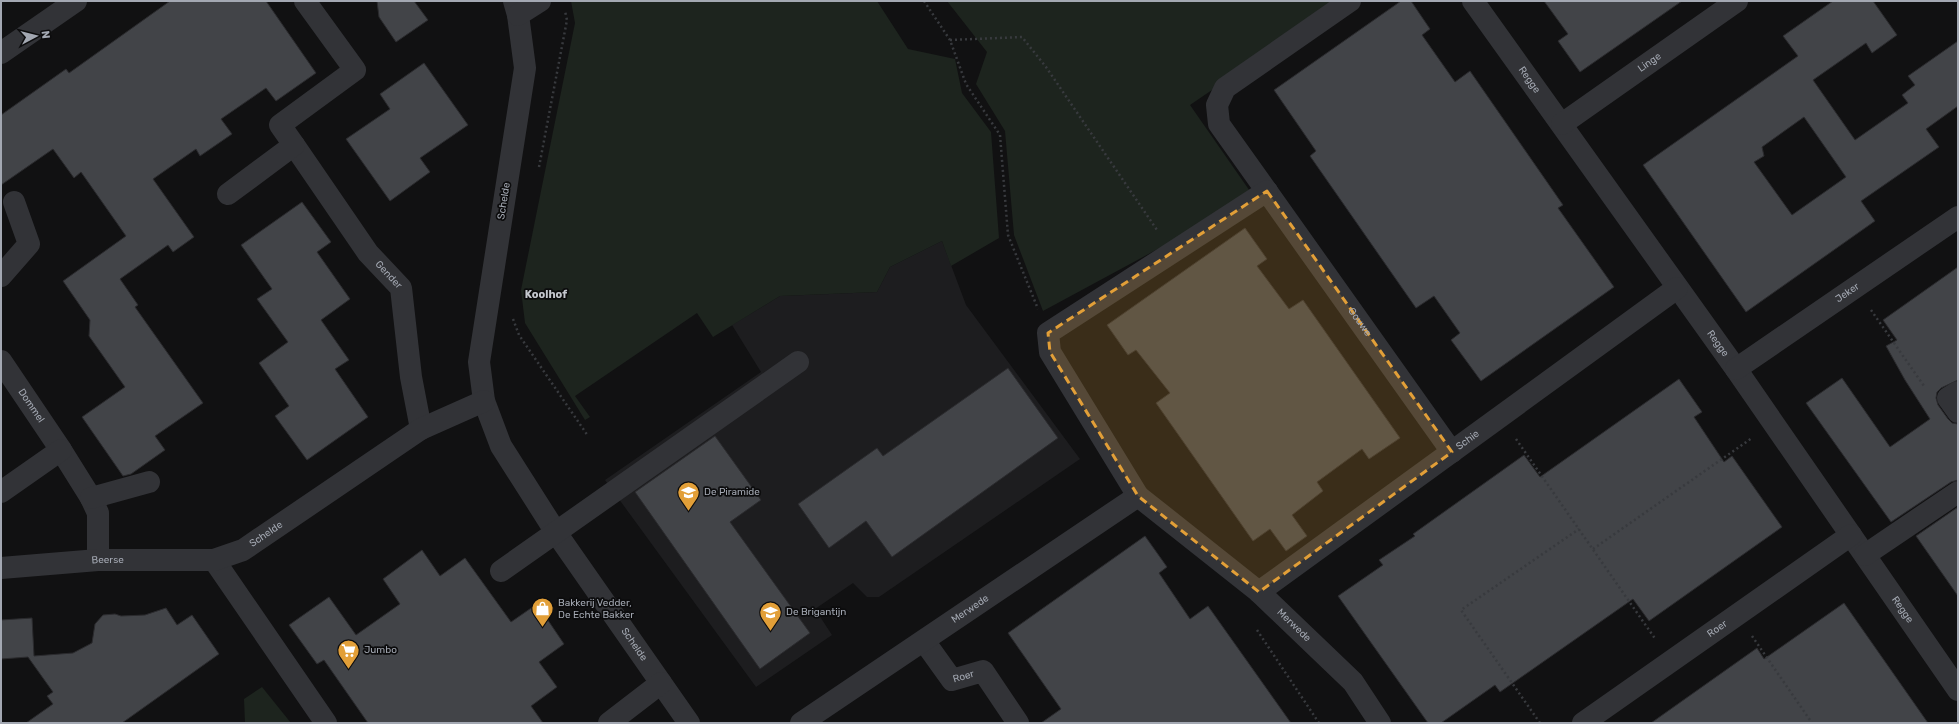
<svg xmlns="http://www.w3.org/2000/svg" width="1959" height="724" font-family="Rubik,sans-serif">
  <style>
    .built { fill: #1d1d1f }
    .green { fill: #1d241e }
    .building { fill: #424448; stroke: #2b2b2e; fill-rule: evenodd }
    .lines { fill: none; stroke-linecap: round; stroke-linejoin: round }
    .path { stroke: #383a3e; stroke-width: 2.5; stroke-dasharray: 2 3; stroke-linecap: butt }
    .minor { stroke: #323337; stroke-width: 22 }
    .marked { fill: #e29f38; fill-opacity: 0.2; stroke: #e29f38; stroke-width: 3; stroke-dasharray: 8 5; stroke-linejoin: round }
    .labels { text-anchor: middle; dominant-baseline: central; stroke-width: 3.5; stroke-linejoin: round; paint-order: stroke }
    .street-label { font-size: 10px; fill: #a3a8b2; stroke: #0c0c0d }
    .poi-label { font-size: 10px; fill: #a3a8b2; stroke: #0c0c0d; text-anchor: start }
    .neighbourhood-label { font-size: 11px; font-weight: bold; fill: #c4c7ce; stroke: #0c0c0d }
  </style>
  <rect width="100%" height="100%" fill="#111112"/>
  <!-- built -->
  <polygon class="built" points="942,241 966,305 1080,459 879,597 867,597 853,583 815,609 832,635 756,687 605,480 761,372 732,325 780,296 877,292 890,267"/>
  <!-- green -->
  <g class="green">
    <polygon points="571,1 877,1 908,49 955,59 962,93 991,132 999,238 951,266 942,241 890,267 877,292 780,296 713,337 697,313 575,396 590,417 585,420 525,323 521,290 575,23"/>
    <polygon points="947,1 1342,1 1190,105 1254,197 1043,311 1014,235 1005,131 976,84 987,52"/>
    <polygon points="262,687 291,723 245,723 244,699"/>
  </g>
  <!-- building -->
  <g class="building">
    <polygon points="170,1 266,1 316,73 276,101 266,88 221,119 232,134 200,156 196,149 153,179 194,237 173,252 168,245 120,279 138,305 135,307 203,403 155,436 165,450 131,474 123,476 82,417 125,387 89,336 90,320 63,281 126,236 81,172 74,178 53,149 1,185 1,115 66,69 69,73"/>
    <polygon points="377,1 414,1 428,20 396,42 379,17"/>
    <polygon points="1401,1 1411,1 1430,29 1422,35 1455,82 1470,71 1563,205 1558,208 1614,287 1481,381 1451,340 1460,333 1434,296 1416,308 1310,156 1316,151 1274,90"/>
    <polygon points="1544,1 1682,1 1580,72 1558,41 1568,34"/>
    <path d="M1833,1H1873L1897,35L1872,53L1866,43L1813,80L1855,140L1908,103L1902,95L1915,85L1908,76L1958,41V106L1926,129L1939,147L1861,201L1875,221L1746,312L1643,165L1798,56L1783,36ZM1804,117L1846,177L1792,215L1754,162L1764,156L1762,147Z"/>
    <polygon points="424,63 468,125 420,158 430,172 390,201 346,139 390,109 380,94"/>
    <polygon points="302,202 331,242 317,252 350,299 321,320 349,360 335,369 368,417 307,460 275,416 289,406 259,363 288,342 257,299 272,289 241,245"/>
    <polygon points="1245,228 1267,259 1257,266 1289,309 1303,300 1400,438 1369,459 1362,449 1317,482 1323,491 1292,515 1307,536 1286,551 1270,529 1253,541 1156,403 1170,393 1136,350 1128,355 1107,325"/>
    <polygon points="1958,267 1958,380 1941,388 1937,392 1936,398 1938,405 1948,419 1952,423 1958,424 1958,480 1951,482 1891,522 1806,403 1842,378 1890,447 1930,419 1905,380 1886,346 1897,340 1883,320"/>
    <polygon points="1008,368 1058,438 892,557 866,521 829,548 798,504 877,448 883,456"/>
    <polygon points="1679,379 1702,412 1694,417 1724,462 1732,456 1782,527 1649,621 1633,599 1500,692 1495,685 1441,723 1428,723 1338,596 1383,565 1379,560 1415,536 1413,534 1524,455 1540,477"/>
    <polygon points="715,436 761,500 730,522 810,633 760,669 635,492"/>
    <polygon points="1958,507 1958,596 1916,536"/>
    <polygon points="1145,536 1167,567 1159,573 1190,619 1208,606 1291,723 1041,723 1061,709 1008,633"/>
    <polygon points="422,550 440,576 465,558 511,622 537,604 564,644 539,662 557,687 531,706 543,723 368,723 324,660 317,664 289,625 329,597 356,635 400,604 383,579"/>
    <polygon points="1844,603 1928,723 1651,723 1757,648 1764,659"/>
    <polygon points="166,608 177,625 192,615 219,654 122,723 26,723 53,704 47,696 53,692 28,657 1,659 1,620 32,618 34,656 73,653 92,643 95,624 103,615 115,614 121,616 145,615"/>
  </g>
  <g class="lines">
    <!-- path -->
    <g class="path">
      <polyline points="924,1 950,40 966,84 1000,135 1008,235 1038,309"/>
      <polyline points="950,40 1022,37 1046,67 1157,230"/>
      <polyline points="539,167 567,20 565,11"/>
      <polyline points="1871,310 1924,386"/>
      <polyline points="513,319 519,335 588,436"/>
      <polyline points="1516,439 1656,640"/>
      <polyline points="1593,549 1752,438"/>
      <polyline points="1257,630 1319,723"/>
      <polyline points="1752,636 1812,723"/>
      <polyline points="1540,723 1461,610 1579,529"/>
    </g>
    <!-- minor -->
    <g class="minor">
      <path id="s1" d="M514,1L518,15L525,68L479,362L484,401L501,446L557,534L689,723"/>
      <path id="s2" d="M1350,1L1225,88L1217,105L1219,124L1452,452"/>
      <path id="s3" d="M1473,1L1736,369L1958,690"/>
      <polyline points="518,15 540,1"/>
      <polyline points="1,53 76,1"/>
      <path id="s4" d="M1562,124L1737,1"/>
      <path id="s5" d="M294,145L368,253L401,288L411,377L421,429"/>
      <polyline points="228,194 294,145 280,125 355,70 305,1"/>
      <polyline points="1,276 29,244 14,202"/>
      <path id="s6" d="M1,361L61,450L91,498L98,513V560"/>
      <path id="s7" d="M1736,369L1958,217"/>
      <polyline points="1958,392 1948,398 1958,412"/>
      <polyline points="1,492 61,450"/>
      <polyline points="1138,496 1050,352 1048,333 1267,191"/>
      <polyline points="91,498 149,482"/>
      <polyline points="1865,555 1958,492"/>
      <polyline points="214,560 326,723"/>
      <path id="s8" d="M1,568L98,560H214L243,550L421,429L484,401"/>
      <polyline points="501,571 798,362"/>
      <path id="s9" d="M1259,592L1677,288"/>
      <path id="s10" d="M924,641L952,680L983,671L1018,723"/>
      <polyline points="609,723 661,683"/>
      <path id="s11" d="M801,723L1138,496L1259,592L1353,682L1380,723"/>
      <path id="s12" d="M1583,723L1851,535"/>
    </g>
  </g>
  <!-- marked area -->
  <path class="marked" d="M1267,191L1452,452L1259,592L1138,496L1050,352L1048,333Z"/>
  <!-- icons -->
  <defs>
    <symbol id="school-pin" viewBox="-11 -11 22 30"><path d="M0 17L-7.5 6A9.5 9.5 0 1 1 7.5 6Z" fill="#e29f38" stroke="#0c0c0d"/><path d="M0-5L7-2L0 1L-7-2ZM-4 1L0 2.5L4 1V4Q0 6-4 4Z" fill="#fff"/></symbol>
    <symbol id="shop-pin" viewBox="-11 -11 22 30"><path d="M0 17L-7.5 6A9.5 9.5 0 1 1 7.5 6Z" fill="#e29f38" stroke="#0c0c0d"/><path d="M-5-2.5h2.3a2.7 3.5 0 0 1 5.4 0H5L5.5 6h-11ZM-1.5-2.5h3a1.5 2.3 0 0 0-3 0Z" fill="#fff"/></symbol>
    <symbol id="supermarket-pin" viewBox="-11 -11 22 30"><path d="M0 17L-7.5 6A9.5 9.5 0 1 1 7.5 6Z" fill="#e29f38" stroke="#0c0c0d"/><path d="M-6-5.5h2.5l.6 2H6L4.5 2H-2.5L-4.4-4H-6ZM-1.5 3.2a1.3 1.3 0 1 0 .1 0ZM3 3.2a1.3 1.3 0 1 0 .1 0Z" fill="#fff"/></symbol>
  </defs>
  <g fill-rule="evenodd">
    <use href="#school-pin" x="676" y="480" width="25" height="34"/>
    <use href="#shop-pin" x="530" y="596" width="25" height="34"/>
    <use href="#school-pin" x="758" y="600" width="25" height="34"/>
    <use href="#supermarket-pin" x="336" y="638" width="25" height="34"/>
  </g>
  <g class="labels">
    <!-- street labels -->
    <g class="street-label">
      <text stroke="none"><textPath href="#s4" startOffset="107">Linge</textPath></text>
      <text stroke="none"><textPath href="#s3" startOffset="97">Regge</textPath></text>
      <text transform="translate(504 201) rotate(-81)">Schelde</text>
      <text stroke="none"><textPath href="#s5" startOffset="161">Gender</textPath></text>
      <text stroke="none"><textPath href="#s7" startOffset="135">Jeker</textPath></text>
      <text stroke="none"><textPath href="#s2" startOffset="433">Gouwe</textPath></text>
      <text stroke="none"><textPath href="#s3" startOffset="421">Regge</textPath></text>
      <text stroke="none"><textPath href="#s6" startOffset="54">Dommel</textPath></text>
      <text stroke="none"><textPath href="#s9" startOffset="258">Schie</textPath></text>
      <text stroke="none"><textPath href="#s8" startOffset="272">Schelde</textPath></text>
      <text stroke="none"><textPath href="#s8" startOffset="107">Beerse</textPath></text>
      <text stroke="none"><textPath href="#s11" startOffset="204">Merwede</textPath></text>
      <text stroke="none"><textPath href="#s3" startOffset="745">Regge</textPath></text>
      <text stroke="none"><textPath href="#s11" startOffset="609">Merwede</textPath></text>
      <text stroke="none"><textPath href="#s12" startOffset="164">Roer</textPath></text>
      <text stroke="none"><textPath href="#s1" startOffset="692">Schelde</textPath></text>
      <text stroke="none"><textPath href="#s10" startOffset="60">Roer</textPath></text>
    </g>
    <!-- poi labels -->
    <g class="poi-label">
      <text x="704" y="492">De Piramide</text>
      <text x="558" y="603">Bakkerij Vedder,<tspan x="558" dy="12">De Echte Bakker</tspan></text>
      <text x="786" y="612">De Brigantijn</text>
      <text x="364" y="650">Jumbo</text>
    </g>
    <!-- neighbourhood labels -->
    <g class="neighbourhood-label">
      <text x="546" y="294">Koolhof</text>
    </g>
  </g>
  <!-- border -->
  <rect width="1959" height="724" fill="none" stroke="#a3a8b2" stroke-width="4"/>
  <!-- north arrow -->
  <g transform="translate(36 36) rotate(83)" stroke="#0c0c0d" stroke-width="3" paint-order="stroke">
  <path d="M0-3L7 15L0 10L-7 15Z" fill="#a3a8b2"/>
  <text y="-6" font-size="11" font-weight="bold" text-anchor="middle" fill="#a3a8b2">N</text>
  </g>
</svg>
